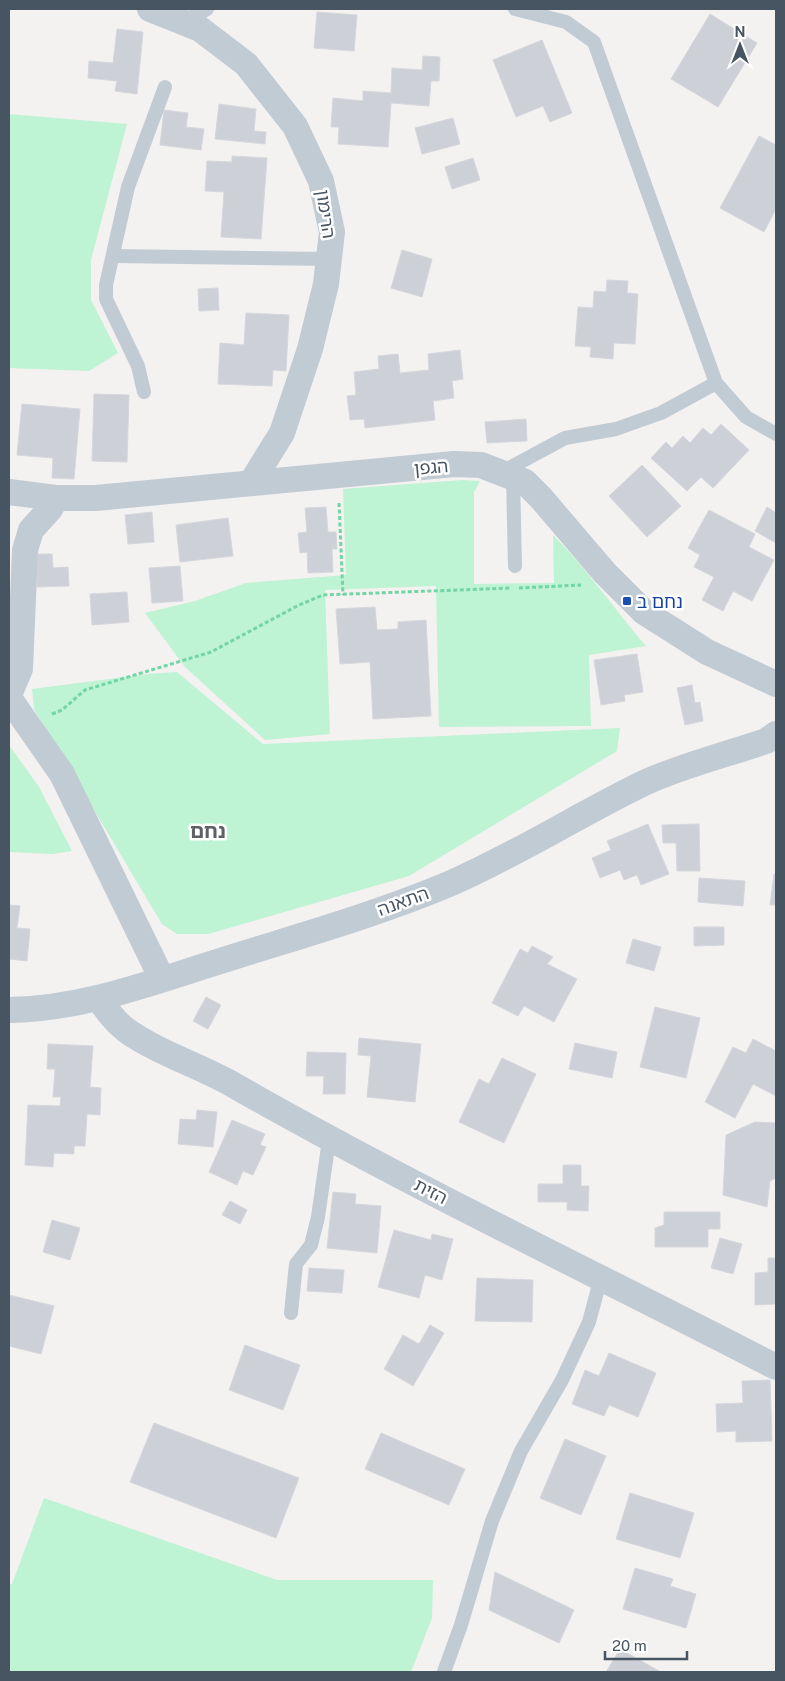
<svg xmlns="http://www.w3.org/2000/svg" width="785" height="1681" font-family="'Public Sans','Noto Sans Hebrew',sans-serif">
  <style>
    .green { fill: #bef3d3 }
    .building { fill: #cdd0d6; stroke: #d5d7dd }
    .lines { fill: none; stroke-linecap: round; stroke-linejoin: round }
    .path { stroke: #72d5a5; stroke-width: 3; stroke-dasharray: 4 2.5; stroke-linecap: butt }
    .service { stroke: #c1cbd4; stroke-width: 14 }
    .minor { stroke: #c1cbd4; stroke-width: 26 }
    .transit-dot { fill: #1a4fb4; stroke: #fff; stroke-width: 2 }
    .labels { text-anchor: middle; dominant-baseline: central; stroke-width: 5; stroke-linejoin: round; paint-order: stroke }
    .street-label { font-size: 18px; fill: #475461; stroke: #fff }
    .transit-label { font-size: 18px; fill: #164399; stroke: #fff; text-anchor: start }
    .quarter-label { font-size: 20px; font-weight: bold; fill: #5d6167; stroke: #fff }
  </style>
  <rect width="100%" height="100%" fill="#f4f1f1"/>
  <!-- green -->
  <g class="green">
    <polygon points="9,114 127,124 91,260 91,300 118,353 89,371 9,368"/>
    <path d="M462,480L480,481L474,492V584L554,583L553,535C587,569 614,609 646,646L589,655L591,726L439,727L436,586L325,590L330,734L265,740L185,667L145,613L195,601L246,583L346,575L343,489Z"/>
    <polygon points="177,672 263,744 620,728 617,751 409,876 208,934 177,934 162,924 34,709 32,689 148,674"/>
    <polygon points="9,745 39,787 72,851 52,854 9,852"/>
    <polygon points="44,1498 277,1580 433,1580 432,1618 411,1672 9,1672 9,1584 12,1584"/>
  </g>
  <!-- building -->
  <g class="building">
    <polygon points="317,12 357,15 354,51 314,48"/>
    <polygon points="710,14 757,43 718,107 671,79"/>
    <polygon points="117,29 143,32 137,94 115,91 117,81 88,78 89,61 113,63"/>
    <polygon points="542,40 572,113 550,122 543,106 516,117 493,60"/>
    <polygon points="423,56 440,57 439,81 431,81 429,106 391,103 388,147 338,144 339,127 331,127 333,98 363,101 363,91 391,93 392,68 422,70"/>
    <polygon points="219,104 256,109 254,131 266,132 265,144 215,139"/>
    <polygon points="164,110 188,113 186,127 204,129 201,150 160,145"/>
    <polygon points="453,118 460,144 422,154 415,128"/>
    <polygon points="759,136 776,145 776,209 764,232 720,208"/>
    <polygon points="232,156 267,158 261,239 221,237 224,192 205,191 207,161 232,162"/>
    <polygon points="473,158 480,180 452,189 445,167"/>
    <polygon points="402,250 432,259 422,297 391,288"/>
    <polygon points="607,280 628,281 627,293 638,294 635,344 614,343 613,359 590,357 591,347 575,346 578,307 593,308 594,291 606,292"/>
    <polygon points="218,288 219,310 199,311 198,289"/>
    <polygon points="246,313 289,315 286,371 273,370 272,386 218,384 220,343 244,345"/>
    <polygon points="460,350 463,379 452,381 454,398 433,401 435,420 365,428 364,419 350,420 347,396 356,395 354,372 379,369 378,356 398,354 400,373 429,370 428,354"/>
    <polygon points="94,394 129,395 127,462 92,461"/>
    <polygon points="22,404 80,409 74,479 52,478 53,458 17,455"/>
    <polygon points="526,419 527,441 487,443 485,422"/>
    <polygon points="721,424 749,450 713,488 701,477 687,491 651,458 666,442 672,448 683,436 690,443 703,428 711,435"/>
    <polygon points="642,465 681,506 647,537 609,496"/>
    <polygon points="326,507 328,532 336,532 337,549 332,549 333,572 308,573 307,552 300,553 298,533 307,532 305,508"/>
    <polygon points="767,507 776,513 776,543 755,531"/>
    <polygon points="709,510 755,534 749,547 774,560 752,601 733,591 723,611 702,600 714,577 694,567 700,555 688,548"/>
    <polygon points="152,512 154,542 128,544 125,515"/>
    <polygon points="228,518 233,556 180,562 176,525"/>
    <polygon points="37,554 52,554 53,568 68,567 69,586 37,587"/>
    <polygon points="180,566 183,601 152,603 149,568"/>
    <polygon points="127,592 129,622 92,625 90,594"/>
    <polygon points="375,607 377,630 398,629 398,622 426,620 431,716 373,719 370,662 340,664 336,609"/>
    <polygon points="637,654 643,692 624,695 625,701 601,705 594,660"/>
    <polygon points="692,685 695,703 700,702 703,721 685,725 677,688"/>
    <polygon points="648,824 669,874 641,885 637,875 624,880 620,870 600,878 592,858 611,850 607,841"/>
    <polygon points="699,824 700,871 677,871 676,843 663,843 662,825"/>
    <polygon points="774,874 776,874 776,905 770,905"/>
    <polygon points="699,878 745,881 743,906 698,902"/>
    <polygon points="9,905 20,906 17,928 30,929 27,961 9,959"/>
    <polygon points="694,927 724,927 724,945 694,946"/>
    <polygon points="633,939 661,947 654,971 626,963"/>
    <polygon points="532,946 553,957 547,964 577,979 554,1022 524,1006 518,1016 492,1003 520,949 528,953"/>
    <polygon points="206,997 221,1005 208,1029 193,1021"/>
    <polygon points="655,1007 700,1018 686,1078 640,1067"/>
    <polygon points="359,1038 421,1044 415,1102 367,1097 371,1056 358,1055"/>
    <polygon points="753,1039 776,1051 776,1096 753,1084 735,1118 705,1102 733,1047 746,1053"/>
    <polygon points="575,1043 617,1052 612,1078 569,1069"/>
    <polygon points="48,1044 93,1046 90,1087 101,1088 100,1115 87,1114 85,1146 74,1146 74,1154 54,1153 53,1167 25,1165 28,1105 60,1106 61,1097 53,1097 55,1069 47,1069"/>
    <polygon points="307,1052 346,1053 345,1094 323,1094 324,1076 306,1076"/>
    <polygon points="502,1058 536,1074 504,1143 459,1122 479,1079 489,1084"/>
    <polygon points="197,1110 217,1112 213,1147 178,1144 180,1119 196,1120"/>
    <polygon points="232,1120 265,1134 260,1145 266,1147 253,1175 243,1171 237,1185 209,1172"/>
    <polygon points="755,1122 776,1123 776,1178 770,1181 767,1207 723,1195 726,1135"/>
    <polygon points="563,1165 581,1165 581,1186 589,1186 588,1211 567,1210 567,1202 538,1202 538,1184 563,1184"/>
    <polygon points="333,1192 356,1194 355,1204 381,1206 377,1253 327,1248"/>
    <polygon points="230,1201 247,1210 240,1224 222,1215"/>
    <polygon points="664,1212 720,1212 720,1229 708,1229 708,1247 655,1247 655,1228 664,1225"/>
    <polygon points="52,1220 80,1228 70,1260 43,1252"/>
    <polygon points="394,1230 431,1240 432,1234 453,1239 442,1280 425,1275 419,1298 378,1287"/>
    <polygon points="720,1238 742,1244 733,1274 711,1268"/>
    <polygon points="768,1258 776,1258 776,1304 755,1305 755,1273 768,1272"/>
    <polygon points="309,1268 344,1270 342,1293 307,1291"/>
    <polygon points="477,1278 533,1280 532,1322 475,1321"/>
    <polygon points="9,1295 54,1306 41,1354 9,1346"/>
    <polygon points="430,1325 444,1333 413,1386 384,1369 403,1335 419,1344"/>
    <polygon points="245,1345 300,1365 283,1410 229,1390"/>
    <polygon points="609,1353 656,1373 638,1417 609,1405 604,1416 572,1404 585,1370 599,1376"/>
    <polygon points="770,1380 772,1441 736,1442 736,1431 717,1432 716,1404 743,1403 742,1381"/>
    <polygon points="154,1423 299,1478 276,1538 130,1482"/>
    <polygon points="381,1433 465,1469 449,1505 365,1469"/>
    <polygon points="565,1439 606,1456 581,1515 540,1498"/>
    <polygon points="630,1493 694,1513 680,1558 616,1539"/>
    <polygon points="635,1568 673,1579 670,1586 696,1594 686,1628 623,1609"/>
    <polygon points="495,1572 574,1610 559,1643 489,1610"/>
    <polygon points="620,1649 661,1672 606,1672"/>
  </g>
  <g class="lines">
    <!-- path -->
    <g class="path">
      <polyline points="339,503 343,595"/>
      <polyline points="519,588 581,585"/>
      <polyline points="52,714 62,710 85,690 211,652 299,605 323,595 511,588"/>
    </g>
    <!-- service -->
    <g class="service">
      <polyline points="515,9 566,22 594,42 716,383 746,417 776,434"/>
      <polyline points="183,22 207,9"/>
      <polyline points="113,256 329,259"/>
      <polyline points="144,392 138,366 106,299 106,285 128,187 165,87"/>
      <polyline points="502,472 565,438 616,429 661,413 716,383"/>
      <polyline points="513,477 515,566"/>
      <polyline points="291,1313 296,1264 311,1245 318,1217 329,1140"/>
      <polyline points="444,1672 461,1625 492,1521 521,1451 562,1380 589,1322 601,1277"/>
    </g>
    <!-- minor -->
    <g class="minor">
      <polyline points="150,9 200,29 246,64 295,126 321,181 332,232 326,284 310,349 282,433 251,483"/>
      <polyline points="9,492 56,498 96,498 454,464 481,465 525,482 541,498 605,573 644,612 707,652 776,684"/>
      <polyline points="9,695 20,669 25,550 31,530 50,509 56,498"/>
      <polyline points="9,698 62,774 162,979"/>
      <path d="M98,998C106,1009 114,1021 126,1030C153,1050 199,1066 230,1083C408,1185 594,1273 776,1367"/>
      <path d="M9,1010C80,1009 147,984 214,963C292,938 373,916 449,884C516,855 578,815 644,783C683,765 725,755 766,741L776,734"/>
    </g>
  </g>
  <!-- markers -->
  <rect class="transit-dot" x="622" y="596" width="10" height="10" rx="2.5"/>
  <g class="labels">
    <!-- street labels -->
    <g class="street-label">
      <text transform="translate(326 214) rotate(82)">הרימון</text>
      <text transform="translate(431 467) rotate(-5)">הגפן</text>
      <text transform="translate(403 901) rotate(-20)">התאנה</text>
      <text transform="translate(431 1191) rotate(27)">הזית</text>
    </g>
    <!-- transit labels -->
    <g class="transit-label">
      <text x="637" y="601">נחם ב</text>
    </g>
    <!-- quarter labels -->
    <g class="quarter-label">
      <text x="208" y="831">נחם</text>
    </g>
  </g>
  <!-- border -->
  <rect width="785" height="1681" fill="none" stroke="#475461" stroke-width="20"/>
  <!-- north arrow -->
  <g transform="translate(740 45)" stroke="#ffffff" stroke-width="4" paint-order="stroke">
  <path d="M0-4L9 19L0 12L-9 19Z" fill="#475461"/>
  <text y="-8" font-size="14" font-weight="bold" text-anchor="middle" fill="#475461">N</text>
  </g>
  <!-- scale -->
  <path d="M605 1651v8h82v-8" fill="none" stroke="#475461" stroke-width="2.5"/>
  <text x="612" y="1651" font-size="15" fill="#475461" stroke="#ffffff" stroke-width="4" paint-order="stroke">20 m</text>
</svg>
